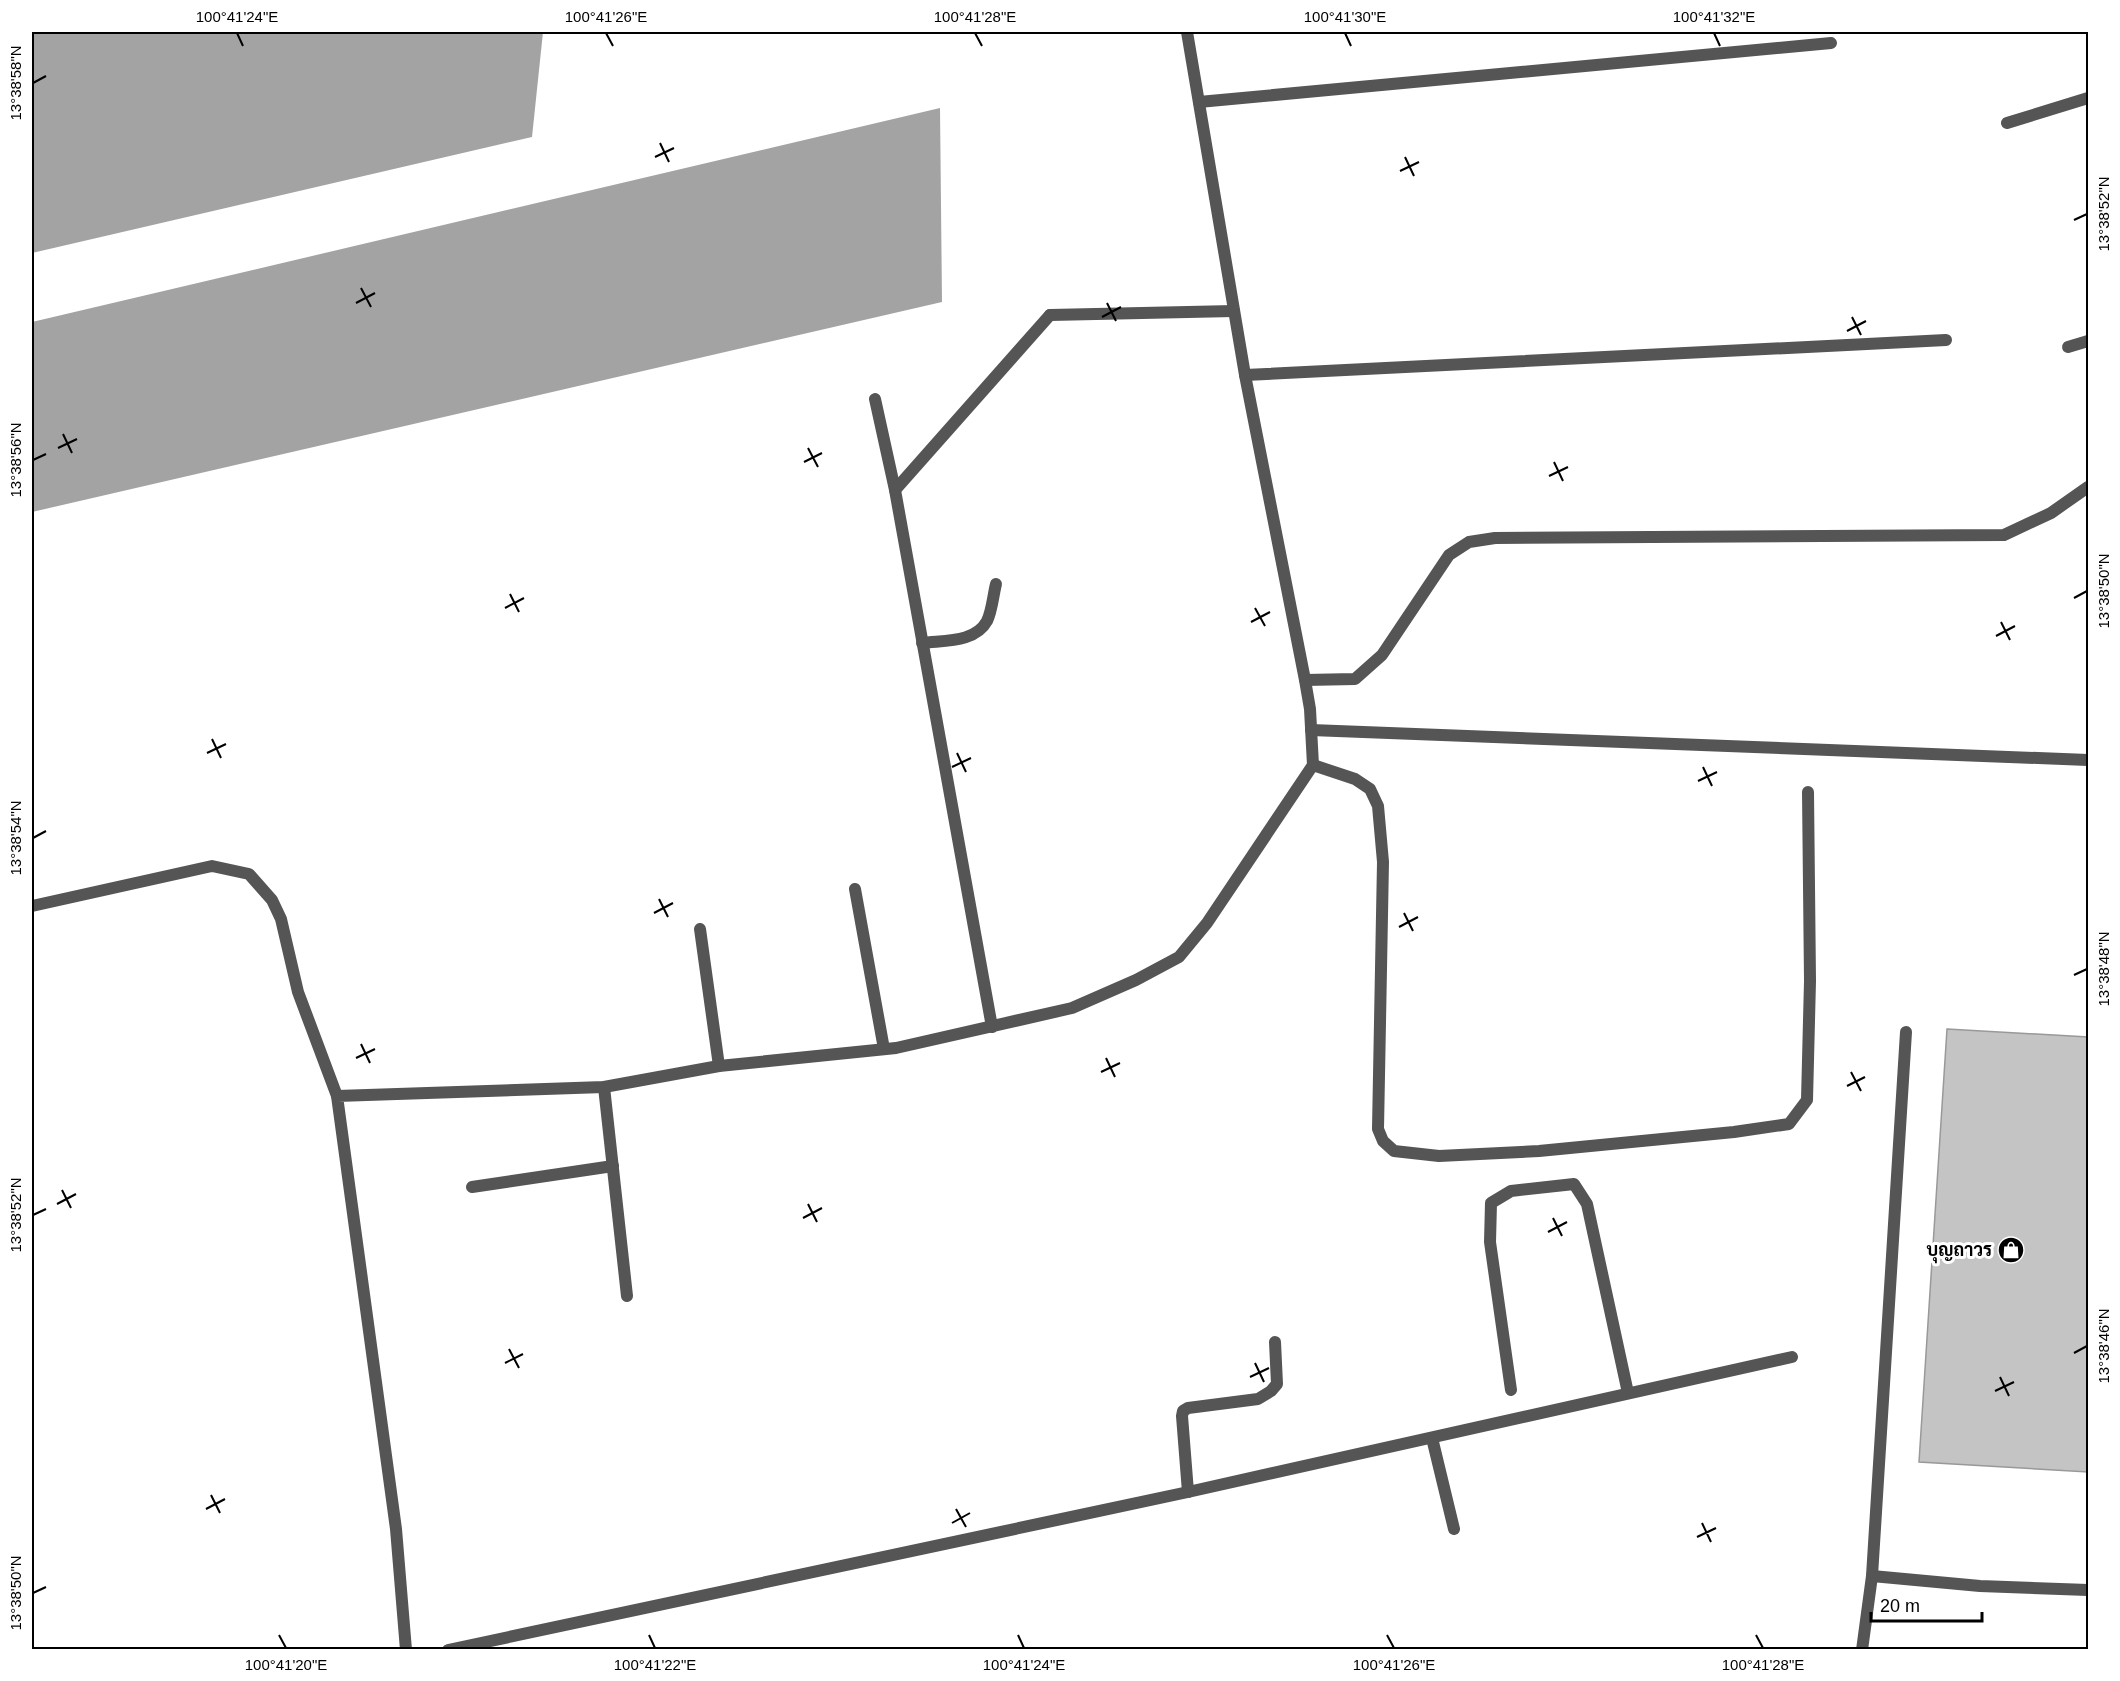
<svg xmlns="http://www.w3.org/2000/svg" width="2120" height="1681" font-family="Helvetica,Sarabun,sans-serif">
  <style>
    .water { fill: #a3a3a3 }
    .building { fill: #c4c4c4; stroke: #999; stroke-width: 1.5 }
    .lines { fill: none; stroke-linecap: round; stroke-linejoin: round }
    .lane { stroke: #555; stroke-width: 12 }
    .street { stroke: #555; stroke-width: 12 }
    .ticks { fill: none; stroke: #000; stroke-width: 2 }
    .labels { text-anchor: middle; dominant-baseline: central; stroke-width: 6; stroke-linejoin: round; paint-order: stroke }
    .poi-label { font-size: 18px; font-weight: bold; fill: #000; stroke: #fff; text-anchor: end }
    .neatline { fill: none; stroke: #000; stroke-width: 2 }
    .ticks-label { font-size: 15px; text-anchor: middle; fill: #000 }
  </style>
  <rect width="100%" height="100%" fill="#fff"/>
  <!-- water -->
  <g class="water">
    <polygon points="32,32 543,32 532,137 32,253"/>
    <polygon points="940,108 942,302 32,512 32,322"/>
  </g>
  <!-- building -->
  <polygon class="building" points="1947,1029 2088,1037 2088,1472 1919,1462"/>
  <g class="lines">
    <!-- lane -->
    <g class="lane">
      <polyline points="1199,102 1831,43"/>
      <polyline points="1050,315 1234,311"/>
      <polyline points="1245,375 1946,340"/>
      <polyline points="1305,680 1355,679 1382,655 1449,555 1469,542 1495,538 2004,535 2051,513 2088,487"/>
      <polyline points="1311,730 2088,760"/>
      <polyline points="1313,765 1355,779 1370,789 1378,806 1383,862 1378,1129 1383,1141 1394,1151 1439,1156 1539,1151 1734,1132 1789,1124 1807,1100 1810,981 1808,792"/>
      <polyline points="855,889 884,1049"/>
      <polyline points="32,906 212,866 249,874 272,900 281,919 298,992 337,1096"/>
      <polyline points="700,929 719,1066"/>
      <polyline points="604,1087 627,1296"/>
      <polyline points="472,1187 613,1166"/>
      <polyline points="1511,1390 1490,1242 1491,1203 1511,1191 1574,1184 1587,1204 1628,1393"/>
      <polyline points="1432,1438 1454,1529"/>
      <polyline points="1188,1492 1182,1416 1183,1411 1188,1408 1258,1399 1271,1391 1277,1384 1275,1342"/>
      <polyline points="1872,1576 1980,1586 2088,1590"/>
      <polyline points="448,1650 1188,1492 1792,1357"/>
      <polyline points="1862,1650 1872,1576 1906,1032"/>
    </g>
    <!-- street -->
    <g class="street">
      <polyline points="2007,123 2088,98"/>
      <polyline points="2068,347 2088,341"/>
      <polyline points="875,399 895,490 992,1027"/>
      <polyline points="895,490 1050,315"/>
      <path d="M922,643C944,640 975,643 987,621C992,611 993,596 996,584"/>
      <polyline points="406,1650 396,1529 337,1096 604,1087 719,1066 896,1048 1072,1008 1136,980 1179,957 1207,923 1313,765 1310,709 1305,680 1245,375 1187,32"/>
    </g>
  </g>
  <!-- ticks -->
  <path class="ticks" d="M237,33L243,46M606,33L613,46M975,33L982,46M1345,33L1351,46M1714,33L1720,46M33,83L46,76M660,143L669,162M655,157L674,148M1405,157L1414,176M1400,171L1419,162M2074,220L2087,214M361,288L371,307M356,303L375,293M1107,303L1116,321M1102,317L1121,307M1852,317L1861,335M1847,331L1866,321M63,434L72,453M58,448L77,439M808,448L818,467M33,460L46,454M804,462L822,453M1554,462L1563,481M1549,476L1568,467M510,594L519,612M2074,598L2087,591M505,608L524,598M1255,608L1265,626M1251,622L1270,612M2001,622L2010,640M1996,636L2015,626M212,739L221,758M207,753L226,744M957,753L966,772M952,767L971,758M1703,767L1712,786M1698,781L1717,772M33,838L46,831M659,899L668,917M654,913L673,903M1404,913L1413,931M1399,927L1418,917M2074,975L2087,969M361,1044L370,1063M356,1058L375,1049M1106,1058L1115,1077M1101,1072L1120,1063M1851,1072L1861,1091M1847,1086L1865,1077M62,1190L71,1208M57,1204L76,1194M808,1204L817,1222M33,1215L46,1209M803,1218L822,1208M1553,1218L1562,1236M1548,1232L1567,1222M509,1349L519,1368M2074,1353L2087,1346M505,1363L523,1354M1255,1363L1264,1382M1250,1377L1269,1368M2000,1377L2009,1396M1995,1391L2014,1382M211,1495L220,1513M206,1509L225,1499M956,1509L966,1527M952,1523L970,1513M1702,1523L1711,1542M1697,1537L1716,1528M33,1593L46,1587M279,1635L286,1648M649,1635L655,1648M1018,1635L1024,1648M1387,1635L1394,1648M1756,1635L1763,1648"/>
  <!-- icons -->
  <defs>
    <symbol id="shop-disc" viewBox="-11 -11 22 22"><circle r="9.5" fill="#000" stroke="#fff"/><path d="M-5-2.5h2.3a2.7 3.5 0 0 1 5.4 0H5L5.5 6h-11ZM-1.5-2.5h3a1.5 2.3 0 0 0-3 0Z" fill="#fff"/></symbol>
  </defs>
  <g fill-rule="evenodd">
    <use href="#shop-disc" x="1996" y="1235" width="30" height="30"/>
  </g>
  <g class="labels">
    <!-- poi labels -->
    <g class="poi-label">
      <text x="1992" y="1250">บุญถาวร</text>
    </g>
  </g>
  <!-- border -->
  <rect width="2120" height="1681" fill="none" stroke="#ffffff" stroke-width="66"/>
  <!-- scale -->
  <path d="M1871 1612v9h111v-9" fill="none" stroke="#000000" stroke-width="3"/>
  <text x="1880" y="1612" font-size="18" fill="#000000" stroke="#ffffff" stroke-width="4.5" paint-order="stroke">20 m</text>
  <rect x="33" y="33" width="2054" height="1615" class="neatline"/>
  <g class="ticks-label">
    <text x="237" y="22">100°41'24"E</text>
    <text x="606" y="22">100°41'26"E</text>
    <text x="975" y="22">100°41'28"E</text>
    <text x="1345" y="22">100°41'30"E</text>
    <text x="1714" y="22">100°41'32"E</text>
    <text transform="translate(16 83) rotate(-90)" y="5">13°38'58"N</text>
    <text transform="translate(2104 214) rotate(-90)" y="5">13°38'52"N</text>
    <text transform="translate(16 460) rotate(-90)" y="5">13°38'56"N</text>
    <text transform="translate(2104 591) rotate(-90)" y="5">13°38'50"N</text>
    <text transform="translate(16 838) rotate(-90)" y="5">13°38'54"N</text>
    <text transform="translate(2104 969) rotate(-90)" y="5">13°38'48"N</text>
    <text transform="translate(16 1215) rotate(-90)" y="5">13°38'52"N</text>
    <text transform="translate(2104 1346) rotate(-90)" y="5">13°38'46"N</text>
    <text transform="translate(16 1593) rotate(-90)" y="5">13°38'50"N</text>
    <text x="286" y="1670">100°41'20"E</text>
    <text x="655" y="1670">100°41'22"E</text>
    <text x="1024" y="1670">100°41'24"E</text>
    <text x="1394" y="1670">100°41'26"E</text>
    <text x="1763" y="1670">100°41'28"E</text>
  </g>
</svg>
